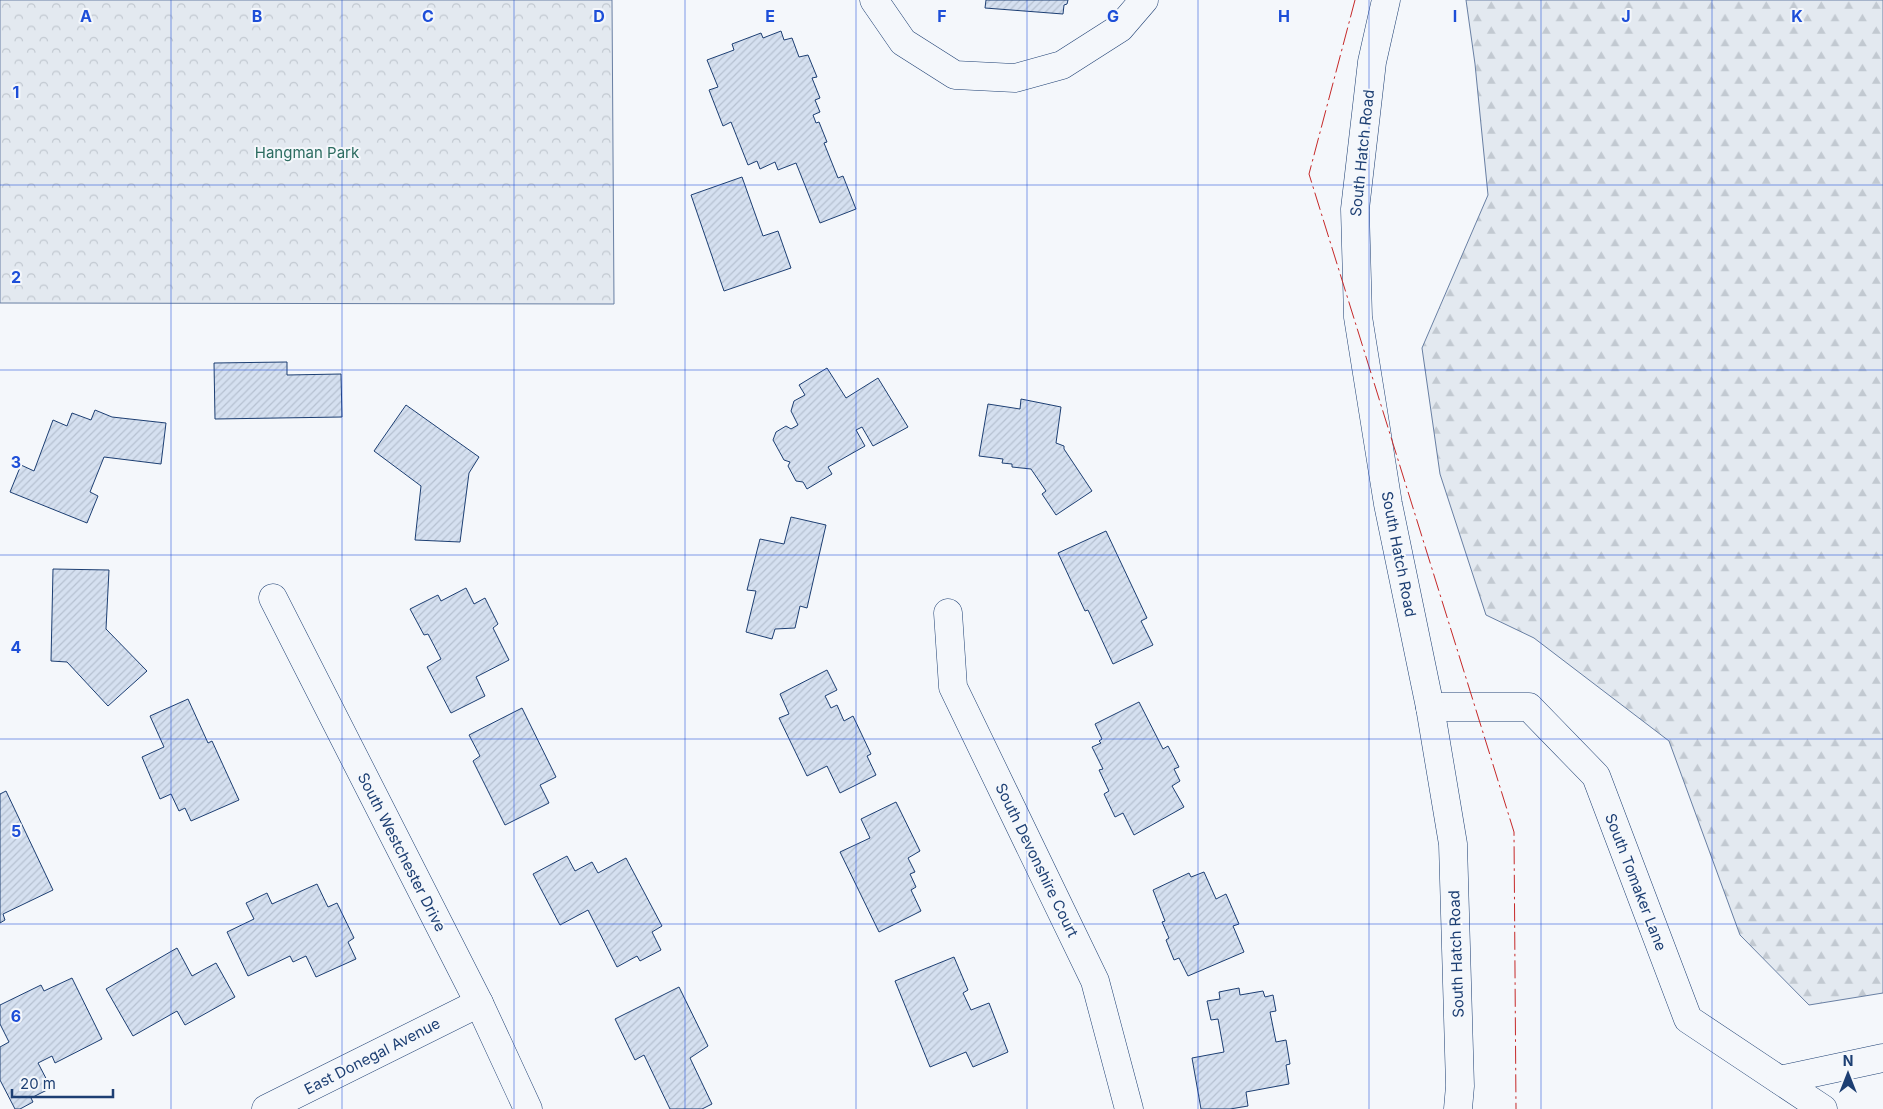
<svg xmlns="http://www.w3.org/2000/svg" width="1883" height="1109" font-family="Inter,sans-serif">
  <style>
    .forest { fill: url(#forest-firs); stroke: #687fa3 }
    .park { fill: url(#park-crowns); stroke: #687fa3 }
    .building { fill: url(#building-hatch); stroke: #1d3f73 }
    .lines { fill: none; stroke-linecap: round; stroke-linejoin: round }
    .minor-casing { stroke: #1d3f73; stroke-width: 29 }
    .major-casing { stroke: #1d3f73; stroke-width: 29 }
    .minor { stroke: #f4f7fb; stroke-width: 28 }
    .major { stroke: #f4f7fb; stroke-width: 28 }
    .power { stroke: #c62828; stroke-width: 1; stroke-dasharray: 18 4 2.5 4; stroke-linecap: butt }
    .grid { fill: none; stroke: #1d4ed8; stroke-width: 1; stroke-opacity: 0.55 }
    .labels { text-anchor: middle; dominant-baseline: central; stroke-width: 4; stroke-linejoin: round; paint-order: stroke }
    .park-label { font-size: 15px; fill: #2c6c60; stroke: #f4f7fb }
    .street-label { font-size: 15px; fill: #1d3f73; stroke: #f4f7fb }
    .grid-label { font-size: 16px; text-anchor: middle; font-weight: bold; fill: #1d4ed8; stroke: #f4f7fb; stroke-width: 4; stroke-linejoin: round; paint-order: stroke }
  </style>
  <defs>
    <pattern id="forest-firs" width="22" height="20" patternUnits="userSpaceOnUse" patternTransform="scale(1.25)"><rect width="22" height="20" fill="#e3e9f0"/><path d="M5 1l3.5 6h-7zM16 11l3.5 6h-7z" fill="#c2c9d1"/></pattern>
    <pattern id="park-crowns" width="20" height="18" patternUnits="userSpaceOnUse" patternTransform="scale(1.25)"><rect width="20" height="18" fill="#e3e9f0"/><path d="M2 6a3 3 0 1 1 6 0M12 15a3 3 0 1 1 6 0" fill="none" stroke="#c2c9d1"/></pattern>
    <pattern id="building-hatch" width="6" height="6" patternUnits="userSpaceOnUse" patternTransform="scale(1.25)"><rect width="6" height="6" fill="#d5e0f0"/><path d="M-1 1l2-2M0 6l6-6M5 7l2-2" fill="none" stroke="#b6c1d1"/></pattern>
  </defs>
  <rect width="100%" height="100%" fill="#f4f7fb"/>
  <!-- forest -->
  <polygon class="forest" points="1466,0 1883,0 1883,993 1809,1005 1740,935 1669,741 1534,638 1486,615 1440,474 1422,348 1488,195 1475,64"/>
  <!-- park -->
  <polygon class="park" points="0,0 612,0 614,304 0,303"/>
  <!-- building -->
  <g class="building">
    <polygon points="986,0 1068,0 1067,4 1064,5 1063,14 985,8"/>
    <polygon points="781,31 784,40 792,38 799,57 808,55 817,77 812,78 820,98 815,100 820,112 813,115 816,123 819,122 827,142 824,143 838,178 843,176 856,209 820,223 796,163 778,170 775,162 760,169 757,161 748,165 731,122 723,126 709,90 718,87 707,60 734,50 732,44 761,33 763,38"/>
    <polygon points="742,177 763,236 778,231 791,268 724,291 691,195"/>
    <polygon points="287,362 287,375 341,374 342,417 215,419 214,363"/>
    <polygon points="827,368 846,398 878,378 908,427 873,446 862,427 856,430 865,446 828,467 832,474 807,489 803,482 796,481 788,466 790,462 784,460 773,440 776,432 786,426 791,429 798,425 791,411 794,401 805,395 799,385"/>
    <polygon points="1021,399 1061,407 1056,443 1064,446 1064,449 1092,491 1056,515 1042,494 1046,491 1031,469 1012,467 1012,464 1002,463 1003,459 979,456 988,404 1020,409"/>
    <polygon points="406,405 479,457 469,473 460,542 415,540 421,486 374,451"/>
    <polygon points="95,410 112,417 166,423 161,464 104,457 90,492 98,496 87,523 10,492 21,465 34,471 53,420 67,426 72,413 91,420"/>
    <polygon points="791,517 826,525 807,608 800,606 795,628 775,629 772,639 746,632 756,591 747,590 760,539 784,544"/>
    <polygon points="1106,531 1147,618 1141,621 1153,645 1113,664 1088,610 1085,611 1058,553"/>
    <polygon points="53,569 109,570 106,629 147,671 108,706 67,662 51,661"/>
    <polygon points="466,588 474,604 485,598 498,624 493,628 509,660 476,677 485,696 451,713 427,667 441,659 428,634 424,635 410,609 438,595 441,601"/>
    <polygon points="827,670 837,690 825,696 831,708 837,705 844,721 853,716 871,754 867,756 876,775 840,793 827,766 807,776 779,718 789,714 780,694"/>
    <polygon points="188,699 208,743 212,741 239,800 191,821 185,808 179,811 171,794 160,799 142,757 164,747 150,716"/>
    <polygon points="1139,702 1163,749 1168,746 1179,767 1174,769 1180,781 1172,786 1184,807 1134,835 1123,813 1115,817 1104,794 1109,791 1099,770 1103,769 1092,747 1101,743 1099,741 1102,739 1095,724"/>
    <polygon points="522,708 556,777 540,785 549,803 505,825 473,761 480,756 469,735"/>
    <polygon points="6,791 53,890 3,914 5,920 0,923 0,794"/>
    <polygon points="896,802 920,851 908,858 915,872 910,874 916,887 911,890 921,911 879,932 840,852 870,838 861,819"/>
    <polygon points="567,856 575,871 592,862 598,873 626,858 662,926 652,932 661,950 640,961 637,956 617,967 588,910 560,925 533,874"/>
    <polygon points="1204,872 1216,899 1226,894 1239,924 1233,926 1244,952 1188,976 1179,958 1174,960 1166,940 1169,938 1162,922 1165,921 1153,890 1189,873 1191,877"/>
    <polygon points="317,884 328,907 337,903 354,938 348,942 356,959 316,977 306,956 293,962 290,956 248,976 227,932 254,919 246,903 267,893 272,904"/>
    <polygon points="177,948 192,976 216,963 235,997 185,1025 177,1011 133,1036 106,989"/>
    <polygon points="954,957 968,990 963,993 971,1010 989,1003 1008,1052 973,1067 966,1052 930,1067 895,981"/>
    <polygon points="72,978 102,1039 55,1063 52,1056 38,1063 51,1088 31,1098 33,1102 20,1109 15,1109 0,1080 0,1047 9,1042 0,1024 0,1005 41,985 44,991"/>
    <polygon points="679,987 708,1046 690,1058 712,1104 702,1109 670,1109 644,1055 635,1060 615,1019"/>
    <polygon points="1239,988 1240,995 1263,991 1265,997 1273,995 1276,1011 1270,1012 1276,1042 1286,1040 1290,1064 1286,1065 1289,1084 1246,1092 1248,1106 1230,1109 1201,1109 1192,1058 1224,1052 1218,1019 1211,1020 1207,1001 1220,999 1219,992"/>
  </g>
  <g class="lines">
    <defs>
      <g id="minor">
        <polyline points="874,0 903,42 955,75 1015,78 1062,65 1120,28 1144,0"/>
        <polyline points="273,598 479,1003 528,1109"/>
        <polyline points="948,613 953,687 1095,981 1129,1109"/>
        <polyline points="1430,707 1529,707 1596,776 1688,1019 1823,1109"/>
        <polyline points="1780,1080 1883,1058"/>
        <polyline points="266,1109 479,1003"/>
      </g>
      <polyline id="major" points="1386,0 1372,62 1355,209 1358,317 1388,504 1430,707 1453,844 1460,1086 1458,1109"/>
    </defs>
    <!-- minor casing -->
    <use href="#minor" class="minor-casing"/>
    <!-- major casing -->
    <use href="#major" class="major-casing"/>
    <!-- minor -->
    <use href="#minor" class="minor"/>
    <!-- major -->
    <use href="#major" class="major"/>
    <!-- power -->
    <polyline class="power" points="1355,0 1309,174 1514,832 1516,1109"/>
  </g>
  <!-- grid -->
  <path class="grid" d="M171,0V1109M342,0V1109M514,0V1109M685,0V1109M856,0V1109M1027,0V1109M1198,0V1109M1369,0V1109M1541,0V1109M1712,0V1109M0,185H1883M0,370H1883M0,555H1883M0,739H1883M0,924H1883"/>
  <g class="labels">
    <!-- park labels -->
    <g class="park-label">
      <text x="307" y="152">Hangman Park</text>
    </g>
    <!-- street labels -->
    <g class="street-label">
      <text transform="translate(1362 153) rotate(-84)">South Hatch Road</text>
      <text transform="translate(1399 554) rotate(79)">South Hatch Road</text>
      <text transform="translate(402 852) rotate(63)">South Westchester Drive</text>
      <text transform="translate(1037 860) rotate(64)">South Devonshire Court</text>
      <text transform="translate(1636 882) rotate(69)">South Tomaker Lane</text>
      <text transform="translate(1456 954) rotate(-92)">South Hatch Road</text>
      <text transform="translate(372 1056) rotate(-27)">East Donegal Avenue</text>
    </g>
  </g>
  <g class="grid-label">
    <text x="86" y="22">A</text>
    <text x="257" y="22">B</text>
    <text x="428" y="22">C</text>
    <text x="599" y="22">D</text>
    <text x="770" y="22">E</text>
    <text x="942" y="22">F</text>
    <text x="1113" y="22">G</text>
    <text x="1284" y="22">H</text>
    <text x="1455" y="22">I</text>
    <text x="1626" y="22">J</text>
    <text x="1797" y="22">K</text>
    <text x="16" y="98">1</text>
    <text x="16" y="283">2</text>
    <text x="16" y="468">3</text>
    <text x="16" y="653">4</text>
    <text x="16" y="837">5</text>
    <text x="16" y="1022">6</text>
  </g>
  <!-- north arrow -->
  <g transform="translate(1848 1074)" stroke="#f4f7fb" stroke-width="4" paint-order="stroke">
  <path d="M0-4L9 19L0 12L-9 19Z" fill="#1d3f73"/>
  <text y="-8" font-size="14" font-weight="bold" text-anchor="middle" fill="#1d3f73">N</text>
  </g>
  <!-- scale -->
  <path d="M12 1089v8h101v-8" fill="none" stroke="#1d3f73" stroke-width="2.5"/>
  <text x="20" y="1089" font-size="15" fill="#1d3f73" stroke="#f4f7fb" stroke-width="4" paint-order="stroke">20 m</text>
</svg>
